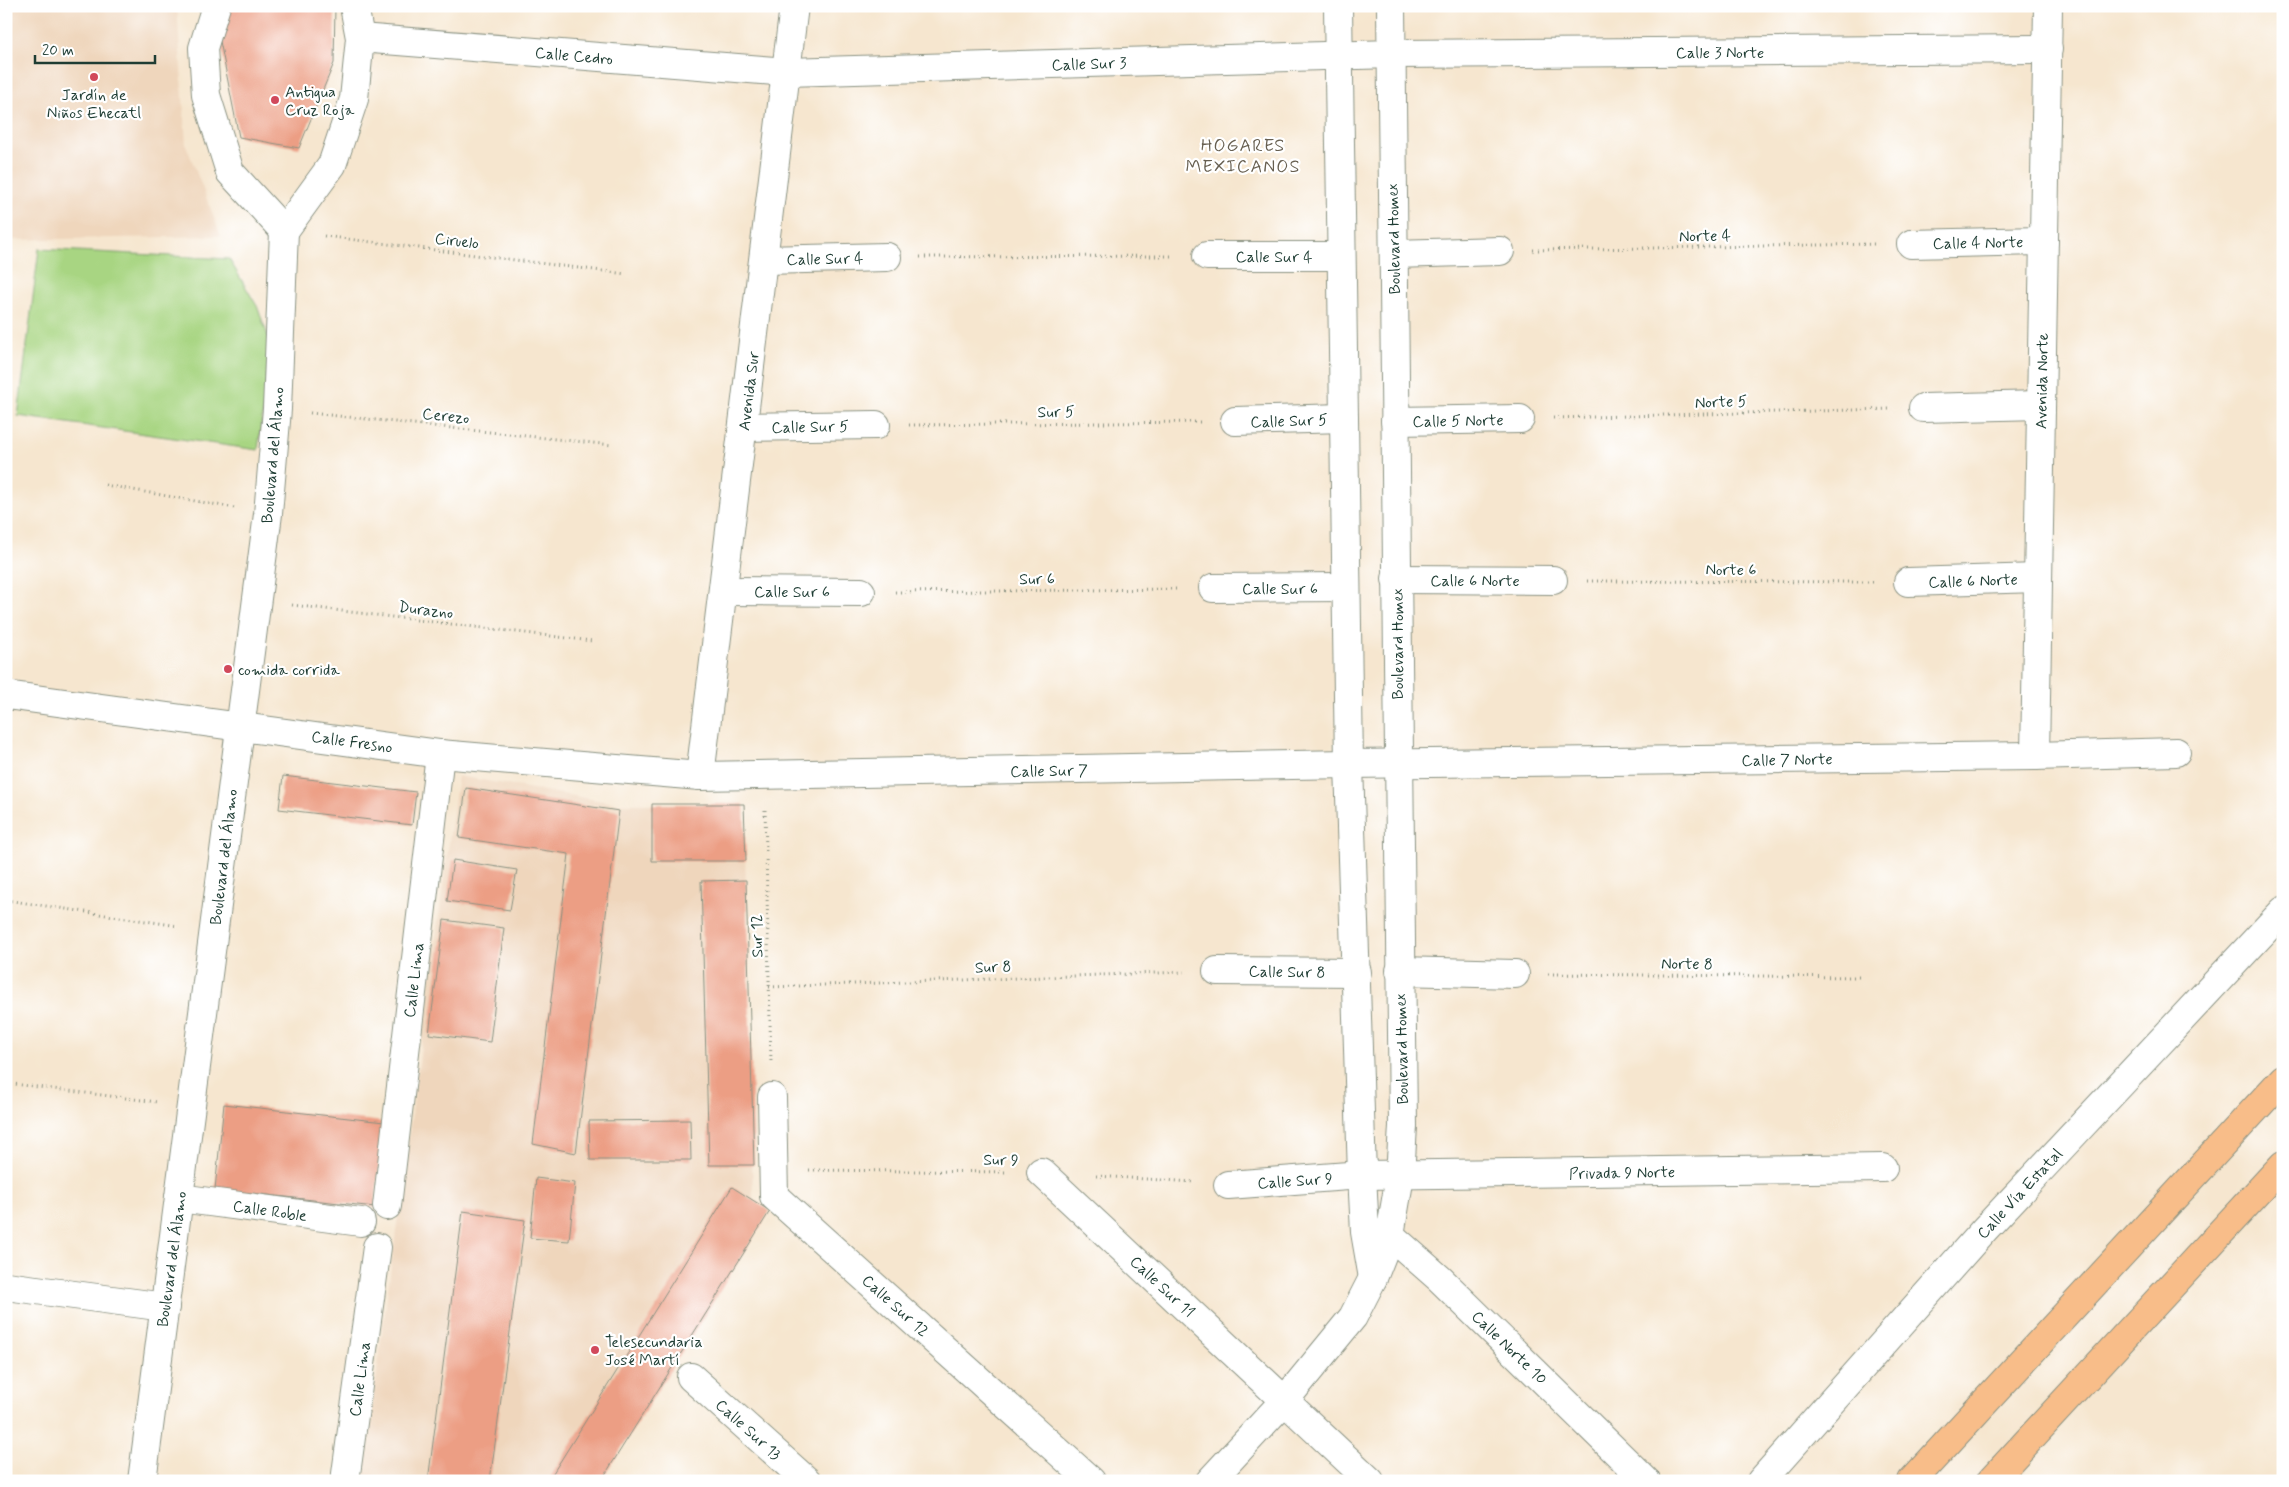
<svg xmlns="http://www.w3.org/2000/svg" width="2289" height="1487" viewBox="0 0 2289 1487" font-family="Mynerve,sans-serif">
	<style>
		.built { fill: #efd6bc }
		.green { fill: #a8d582; stroke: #64895b }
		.building { fill: #ec9e84 }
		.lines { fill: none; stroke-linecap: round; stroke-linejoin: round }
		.street-casing { stroke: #8a9282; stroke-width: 30 }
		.highway-casing { stroke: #8a9282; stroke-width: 30 }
		.path { stroke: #8a9282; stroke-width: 3; stroke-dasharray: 1 4; stroke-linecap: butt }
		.street { stroke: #fff; stroke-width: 28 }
		.highway { stroke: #f8bd89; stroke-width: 28 }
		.poi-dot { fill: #d1495b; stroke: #fff; stroke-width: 2 }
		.labels { text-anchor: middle; stroke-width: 4.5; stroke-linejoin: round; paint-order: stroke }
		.street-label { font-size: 16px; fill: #1f3d34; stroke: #fff }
		.poi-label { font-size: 16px; fill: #1f3d34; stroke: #fff; text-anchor: start }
		.neighbourhood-label { font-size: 18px; letter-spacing: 1px; fill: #675f50; stroke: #fff }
	</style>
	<rect width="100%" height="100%" fill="#fff"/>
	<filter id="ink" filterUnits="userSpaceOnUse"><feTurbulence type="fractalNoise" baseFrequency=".02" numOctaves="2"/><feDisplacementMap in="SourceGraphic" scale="10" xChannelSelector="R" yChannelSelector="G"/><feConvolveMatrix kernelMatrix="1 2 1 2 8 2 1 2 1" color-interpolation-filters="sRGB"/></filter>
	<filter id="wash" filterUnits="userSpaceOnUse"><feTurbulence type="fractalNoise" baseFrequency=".0096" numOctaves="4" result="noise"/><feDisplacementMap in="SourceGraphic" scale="20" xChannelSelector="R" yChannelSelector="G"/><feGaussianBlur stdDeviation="1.12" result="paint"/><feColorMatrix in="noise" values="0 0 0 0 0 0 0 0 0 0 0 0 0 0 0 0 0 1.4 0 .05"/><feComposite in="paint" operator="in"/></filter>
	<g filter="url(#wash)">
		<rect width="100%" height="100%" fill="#f6e6cf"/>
		<g class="built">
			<path d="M6,6H177L186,145L221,236L6,240Z"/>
			<path d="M458,776L620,804H744L753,1201L770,1211L601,1481H362Z"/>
		</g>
		<path class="green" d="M39,249L229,259L257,306L271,344L258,450L18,416Z"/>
		<g id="blocks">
			<g class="building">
				<path d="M228,6H335L334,63L299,148L239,137L218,31Z"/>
				<path d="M283,776L416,792L412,825L279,809Z"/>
				<path d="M466,788L619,811L576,1153L533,1144L569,854L459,838Z"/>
				<path d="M652,804H744L746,861H652Z"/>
				<path d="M453,860L517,870L510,910L447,901Z"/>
				<path d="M746,880L754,1165H709L701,881Z"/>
				<path d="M444,920L504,928L490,1042L429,1034Z"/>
				<path d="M224,1104L384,1122L375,1207L215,1189Z"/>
				<path d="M690,1120L691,1160H590L589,1121Z"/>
				<path d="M536,1178L575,1183L569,1241L530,1238Z"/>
				<path d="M732,1187L770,1211L601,1481H548Z"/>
				<path d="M463,1211L525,1220L490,1481H428Z"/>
			</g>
		</g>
	</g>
	<g filter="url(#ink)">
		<use href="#blocks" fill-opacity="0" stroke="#8a9282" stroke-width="1"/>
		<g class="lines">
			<g class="street-casing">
				<g id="street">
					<path d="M216,6L203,48L206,95L230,172L284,231"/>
					<path d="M1338,6L1349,764L1362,1175L1365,1232L1373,1278"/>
					<path d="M360,38L787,72L1392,54L2048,49"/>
					<path d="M284,231L332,165L354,99L360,38L354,6"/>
					<path d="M1911,244L2044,241"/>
					<path d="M1394,254L1500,251"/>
					<path d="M1207,256H1341"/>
					<path d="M764,260L887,257"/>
					<path d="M1923,408L2041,405"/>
					<path d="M1235,421L1344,418"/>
					<path d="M1395,421L1520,419"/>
					<path d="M743,427L876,425"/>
					<path d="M1396,579L1553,580"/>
					<path d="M1908,582L2038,578"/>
					<path d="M1213,588L1346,587"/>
					<path d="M723,591L861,592"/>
					<path d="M6,695L440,754L700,776L1349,764L2035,756L2176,752"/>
					<path d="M2035,756L2048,6"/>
					<path d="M700,776L794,6"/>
					<path d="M1217,971L1357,972"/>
					<path d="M1400,971L1515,974"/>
					<path d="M772,1097L774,1196L1091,1481"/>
					<path d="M1041,1172L1370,1481"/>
					<path d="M1228,1185L1362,1175L1883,1168"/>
					<path d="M179,1198L361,1222"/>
					<path d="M387,1206L440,754"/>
					<path d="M1374,1233L1390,1235L1440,1279L1646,1481"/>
					<path d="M6,1286L165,1307"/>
					<path d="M691,1377L807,1481"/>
					<path d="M142,1481L268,514L277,409L284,231"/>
					<path d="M345,1481L377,1247"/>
					<path d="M1210,1481L1285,1400L1353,1317L1373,1278L1390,1235L1400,1176L1403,1126L1391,6"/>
					<path d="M1761,1481L1984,1230L2283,911"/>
				</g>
			</g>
			<g class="highway-casing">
				<g id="highway">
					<path d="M1912,1481L2283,1079"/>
					<path d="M1991,1481L2283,1165"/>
				</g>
			</g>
			<g class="path">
				<path d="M324,236L626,274"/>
				<path d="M1533,250L1877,244"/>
				<path d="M920,257L1174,256"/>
				<path d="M310,413L612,445"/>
				<path d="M1553,418L1890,409"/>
				<path d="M909,425L1200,422"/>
				<path d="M105,485L235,508"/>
				<path d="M1587,581L1875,582"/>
				<path d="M895,592L1178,589"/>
				<path d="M292,605L592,641"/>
				<path d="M765,810L771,1063"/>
				<path d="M6,900L179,926"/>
				<path d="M1548,974L1859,977"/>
				<path d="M769,987L1184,972"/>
				<path d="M6,1083L157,1102"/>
				<path d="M809,1170L1008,1172"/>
				<path d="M1096,1176L1195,1182"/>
			</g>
			<use href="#street" class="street"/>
			<use href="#highway" class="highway"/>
		</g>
	</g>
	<g class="poi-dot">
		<circle cx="94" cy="77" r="5"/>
		<circle cx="275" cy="100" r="5"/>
		<circle cx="228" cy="669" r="5"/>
		<circle cx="595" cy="1350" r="5"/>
	</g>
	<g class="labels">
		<g class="street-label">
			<text x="1720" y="58">Calle 3 Norte</text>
			<text transform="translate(574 55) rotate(5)" y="6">Calle Cedro</text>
			<text transform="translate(1089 63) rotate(-2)" y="6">Calle Sur 3</text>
			<text transform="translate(1705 235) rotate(-1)" y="6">Norte 4</text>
			<text transform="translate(1393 239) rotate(-91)" y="6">Boulevard Homex</text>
			<text transform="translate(457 240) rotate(7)" y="6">Ciruelo</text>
			<text transform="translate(1978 242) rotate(-1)" y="6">Calle 4 Norte</text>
			<text x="1274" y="262">Calle Sur 4</text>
			<text transform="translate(825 258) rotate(-1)" y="6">Calle Sur 4</text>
			<text transform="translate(2041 381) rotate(-89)" y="6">Avenida Norte</text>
			<text transform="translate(748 391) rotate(-83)" y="6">Avenida Sur</text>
			<text transform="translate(1721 401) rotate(-2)" y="6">Norte 5</text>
			<text transform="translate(1056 411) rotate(-1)" y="6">Sur 5</text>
			<text transform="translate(446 415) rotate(6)" y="6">Cerezo</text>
			<text transform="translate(1289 420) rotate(-2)" y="6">Calle Sur 5</text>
			<text transform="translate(1458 420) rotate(-1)" y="6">Calle 5 Norte</text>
			<text transform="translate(810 426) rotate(-1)" y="6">Calle Sur 5</text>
			<text transform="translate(272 455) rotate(-85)" y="6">Boulevard del Álamo</text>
			<text x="1731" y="575">Norte 6</text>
			<text transform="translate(1037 578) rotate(-1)" y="6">Sur 6</text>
			<text x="1475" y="586">Calle 6 Norte</text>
			<text transform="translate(1973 580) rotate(-2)" y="6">Calle 6 Norte</text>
			<text x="1280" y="594">Calle Sur 6</text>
			<text x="792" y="597">Calle Sur 6</text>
			<text transform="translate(426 609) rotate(7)" y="6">Durazno</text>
			<text transform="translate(1397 644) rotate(-90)" y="6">Boulevard Homex</text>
			<text transform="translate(352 741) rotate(8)" y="6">Calle Fresno</text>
			<text transform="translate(1787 759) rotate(-1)" y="6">Calle 7 Norte</text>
			<text transform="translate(1049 770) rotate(-1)" y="6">Calle Sur 7</text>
			<text transform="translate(223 857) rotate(-83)" y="6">Boulevard del Álamo</text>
			<text transform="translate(756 936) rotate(-91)" y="6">Sur 12</text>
			<text transform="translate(1687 963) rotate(1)" y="6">Norte 8</text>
			<text transform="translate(993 966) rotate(-2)" y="6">Sur 8</text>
			<text transform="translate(1287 971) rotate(1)" y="6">Calle Sur 8</text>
			<text transform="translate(413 980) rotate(-83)" y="6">Calle Lima</text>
			<text transform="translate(1401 1049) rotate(-91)" y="6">Boulevard Homex</text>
			<text transform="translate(1001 1159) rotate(1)" y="6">Sur 9</text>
			<text transform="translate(1622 1172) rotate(-1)" y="6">Privada 9 Norte</text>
			<text transform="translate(1295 1180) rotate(-4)" y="6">Calle Sur 9</text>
			<text transform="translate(2019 1193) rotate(-47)" y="6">Calle Vía Estatal</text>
			<text transform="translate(270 1210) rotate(8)" y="6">Calle Roble</text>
			<text transform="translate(171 1259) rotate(-82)" y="6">Boulevard del Álamo</text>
			<text transform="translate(1163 1286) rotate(43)" y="6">Calle Sur 11</text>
			<text transform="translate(896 1305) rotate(42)" y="6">Calle Sur 12</text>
			<text transform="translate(1510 1347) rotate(44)" y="6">Calle Norte 10</text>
			<text transform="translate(359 1379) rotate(-82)" y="6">Calle Lima</text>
			<text transform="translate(749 1429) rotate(42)" y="6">Calle Sur 13</text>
		</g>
		<g class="poi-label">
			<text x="285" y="97">Antigua<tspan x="285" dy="18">Cruz Roja</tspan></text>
			<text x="94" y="100" text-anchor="middle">Jardín de<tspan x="94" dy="18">Niños Ehecatl</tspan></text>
			<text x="238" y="675">comida corrida</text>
			<text x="605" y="1347">Telesecundaria<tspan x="605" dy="18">José Martí</tspan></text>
		</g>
		<g class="neighbourhood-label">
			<text x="1243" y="151">HOGARES<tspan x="1243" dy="21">MEXICANOS</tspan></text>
		</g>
	</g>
	<rect width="2289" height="1487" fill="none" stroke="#fff" stroke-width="25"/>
	<path d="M35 55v8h120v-8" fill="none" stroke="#1f3d34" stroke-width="2.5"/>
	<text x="42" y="55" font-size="15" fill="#1f3d34" stroke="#ffffff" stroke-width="4" paint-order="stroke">20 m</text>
</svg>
